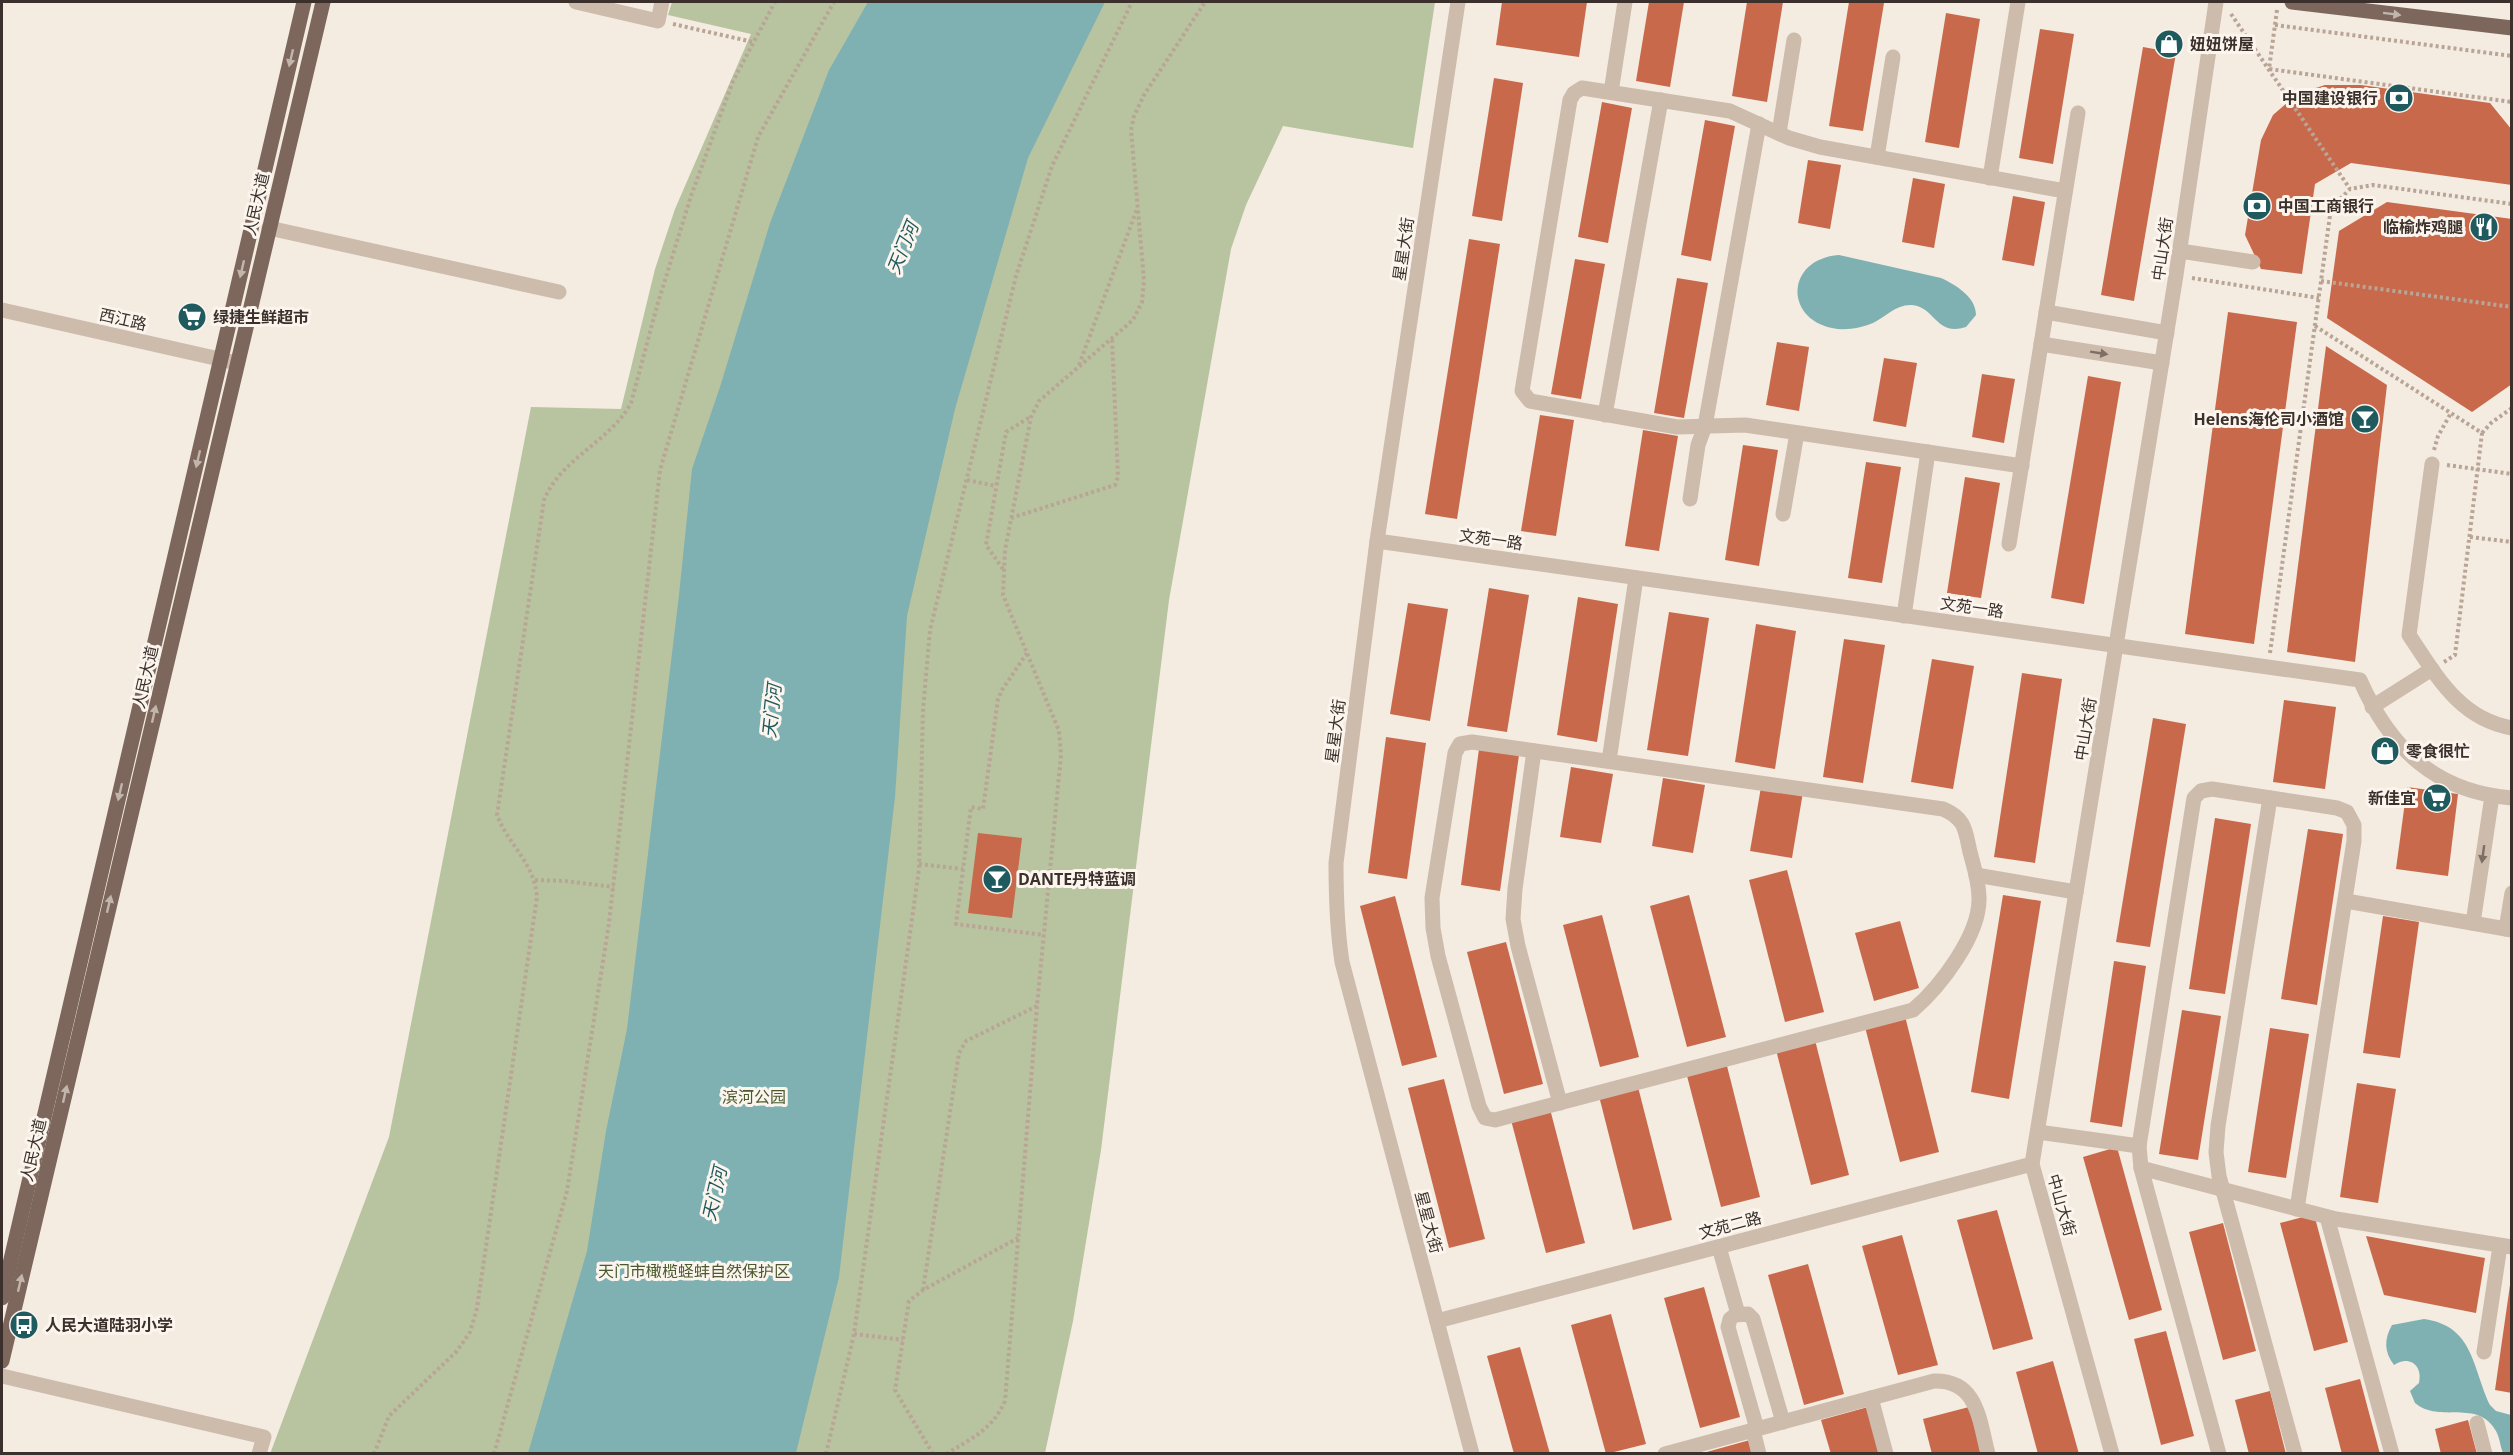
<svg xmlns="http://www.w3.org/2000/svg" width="2513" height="1455" viewBox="0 0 2513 1455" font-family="'Open Sans','Noto Sans SC',sans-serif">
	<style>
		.green { fill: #b8c4a0 }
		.water { fill: #7fb0b2 }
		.building { fill: #c8694b }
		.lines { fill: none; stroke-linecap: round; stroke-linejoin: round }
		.path { stroke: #b9a596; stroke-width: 4; stroke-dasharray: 3 3; stroke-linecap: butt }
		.minor { stroke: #cdbbac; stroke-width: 15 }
		.major { stroke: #7d675c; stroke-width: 15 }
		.oneway { fill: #c2b5ac }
		.oneway2 { fill: #7d6f65 }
		.labels { text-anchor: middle; stroke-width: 6; stroke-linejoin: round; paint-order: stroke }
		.poi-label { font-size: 16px; font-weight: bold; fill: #3b302b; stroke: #fbf5ee; text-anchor: start }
		.street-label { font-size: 16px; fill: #3b302b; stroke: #fbf5ee }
		.park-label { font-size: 16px; fill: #4a5a2e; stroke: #fbf5ee }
		.water-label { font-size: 18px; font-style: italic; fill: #1f5a5e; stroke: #fbf5ee }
	</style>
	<rect width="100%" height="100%" fill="#f4ebe1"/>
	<path class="green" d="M672,2H1435L1413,148L1283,126L1246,205L1231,249L1169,600L1101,1150L1073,1321L1045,1453L270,1454L389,1137L531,407L621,409L655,269L675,209L751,34L668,15Z"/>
	<g class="water">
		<path d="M868,2H1105L1028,158L955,409L907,616L895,797L839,1277L796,1453H528L587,1251L606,1131L627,1029L679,595L692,469L720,387L770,223L829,70Z"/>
		<path d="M1839,255L1941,278C1956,285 1976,297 1976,315L1966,327C1935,337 1935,305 1910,305C1896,305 1885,317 1873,323C1861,328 1845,331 1832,328C1784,318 1786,259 1839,255Z"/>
		<path d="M2424,1319C2474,1326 2472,1367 2490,1405L2496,1411L2511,1415V1453H2503C2500,1446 2500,1438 2496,1431C2478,1398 2440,1424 2415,1403L2410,1391L2419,1383C2423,1365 2409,1355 2394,1365C2384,1352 2384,1339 2392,1325Z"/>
	</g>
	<g class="building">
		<path d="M1502,2H1587L1579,57L1496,45Z"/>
		<path d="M1649,2H1684L1670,87L1636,81Z"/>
		<path d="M1747,2H1783L1767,102L1732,96Z"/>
		<path d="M1849,2L1884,3L1863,131L1829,126Z"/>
		<path d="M1946,13L1980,19L1959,148L1925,142Z"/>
		<path d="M2040,29L2074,34L2053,164L2019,158Z"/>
		<path d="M2143,47L2176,53L2134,301L2101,295Z"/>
		<path d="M1494,78L1523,83L1502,221L1472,216Z"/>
		<path d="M2325,85H2361L2490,103L2512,130V185L2351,163L2315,184L2302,274L2261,269L2245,235L2261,140L2273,115L2297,94Z"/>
		<path d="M1602,102L1632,108L1608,243L1578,237Z"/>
		<path d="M1705,120L1735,126L1711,261L1681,255Z"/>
		<path d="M1808,160L1841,165L1830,229L1798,223Z"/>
		<path d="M1913,178L1945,184L1934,248L1902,242Z"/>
		<path d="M2013,196L2045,202L2034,266L2002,260Z"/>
		<path d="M2387,202L2512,219V384L2472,412L2327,318L2339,231Z"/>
		<path d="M1469,239L1500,244L1457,519L1425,514Z"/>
		<path d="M1575,259L1605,264L1581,399L1551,394Z"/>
		<path d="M1677,278L1708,283L1684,418L1654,413Z"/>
		<path d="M2228,312L2297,322L2254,644L2185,634Z"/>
		<path d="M1777,342L1809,347L1799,411L1766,405Z"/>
		<path d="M2326,346L2387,385L2355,662L2287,652Z"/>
		<path d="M1884,358L1917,363L1906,427L1873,421Z"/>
		<path d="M1982,374L2015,379L2004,443L1972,437Z"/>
		<path d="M2088,376L2121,382L2084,604L2051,598Z"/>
		<path d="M1540,415L1574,420L1556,536L1521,531Z"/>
		<path d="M1643,430L1678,436L1659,551L1625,546Z"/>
		<path d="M1743,445L1778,450L1759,566L1725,560Z"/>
		<path d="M1866,462L1901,467L1882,583L1848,578Z"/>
		<path d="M1965,477L2000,483L1981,598L1947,593Z"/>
		<path d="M1489,588L1529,595L1507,732L1467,726Z"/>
		<path d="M1578,597L1618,604L1597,742L1557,735Z"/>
		<path d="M1408,603L1448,609L1430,721L1390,714Z"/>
		<path d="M1669,612L1709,618L1688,756L1647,750Z"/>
		<path d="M1756,624L1796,631L1775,769L1735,762Z"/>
		<path d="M1844,639L1885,645L1863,783L1823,777Z"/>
		<path d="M1932,659L1974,666L1953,789L1911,782Z"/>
		<path d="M2022,673L2062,679L2035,863L1994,857Z"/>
		<path d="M2284,700L2336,707L2325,789L2273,782Z"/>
		<path d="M2153,718L2186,724L2150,947L2116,942Z"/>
		<path d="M1386,737L1426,743L1407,879L1368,873Z"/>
		<path d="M1479,749L1519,755L1500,891L1461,885Z"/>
		<path d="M1571,767L1613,774L1601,843L1560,837Z"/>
		<path d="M1663,778L1705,785L1693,853L1652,846Z"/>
		<path d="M1761,787L1803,792L1792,858L1750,851Z"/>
		<path d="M2407,787L2458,794L2448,876L2396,869Z"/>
		<path d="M2215,818L2251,824L2225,994L2189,989Z"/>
		<path d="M2308,829L2343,834L2317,1005L2281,999Z"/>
		<path d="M978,833L1022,838L1012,918L968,913Z"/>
		<path d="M1787,870L1824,1012L1785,1022L1749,880Z"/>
		<path d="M1689,895L1726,1037L1687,1047L1650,906Z"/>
		<path d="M2003,895L2041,901L2009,1099L1971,1092Z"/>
		<path d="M1395,896L1437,1057L1402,1066L1360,906Z"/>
		<path d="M1602,915L1639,1057L1600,1067L1563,925Z"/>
		<path d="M2383,916L2419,922L2400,1058L2363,1053Z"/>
		<path d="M1900,921L1919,988L1874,1001L1855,933Z"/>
		<path d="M1506,942L1543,1084L1504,1094L1467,952Z"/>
		<path d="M2114,961L2146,966L2122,1127L2090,1122Z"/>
		<path d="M2182,1010L2221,1016L2198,1160L2159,1154Z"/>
		<path d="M1905,1016L1939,1152L1900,1162L1865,1027Z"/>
		<path d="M2270,1028L2309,1034L2286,1178L2248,1172Z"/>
		<path d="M1815,1040L1849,1175L1811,1185L1776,1050Z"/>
		<path d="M1726,1062L1760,1197L1721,1207L1686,1072Z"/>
		<path d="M1444,1079L1485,1239L1449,1248L1408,1088Z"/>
		<path d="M2357,1083L2396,1089L2378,1203L2340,1197Z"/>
		<path d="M1638,1087L1672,1220L1633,1230L1599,1096Z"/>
		<path d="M1550,1109L1585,1243L1546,1253L1511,1120Z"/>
		<path d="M2117,1147L2162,1310L2129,1320L2083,1157Z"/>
		<path d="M1997,1210L2033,1339L1993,1350L1957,1220Z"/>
		<path d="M2314,1214L2348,1342L2314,1351L2280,1223Z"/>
		<path d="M2223,1223L2256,1351L2223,1360L2189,1232Z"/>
		<path d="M1902,1235L1938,1365L1898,1375L1862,1246Z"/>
		<path d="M2366,1236L2485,1258L2476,1313L2384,1295Z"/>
		<path d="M1808,1264L1844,1394L1804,1405L1768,1275Z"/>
		<path d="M2510,1285H2512V1393L2495,1390Z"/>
		<path d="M1704,1287L1740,1417L1700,1428L1664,1298Z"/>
		<path d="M1611,1314L1646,1444L1606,1454L1571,1325Z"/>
		<path d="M2166,1331L2194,1436L2161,1445L2134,1339Z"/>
		<path d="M1520,1347L1550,1454H1514L1487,1356Z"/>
		<path d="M2053,1361L2079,1454H2038L2016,1372Z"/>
		<path d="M2360,1379L2380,1454H2342L2325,1388Z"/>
		<path d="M2270,1391L2286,1454H2249L2235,1400Z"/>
		<path d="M1868,1407L1881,1454H1831L1821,1420Z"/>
		<path d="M1969,1407L1982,1454H1932L1923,1419Z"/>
		<path d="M2468,1420L2477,1454H2441L2435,1429Z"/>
		<path d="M1750,1440L1754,1454H1703V1453Z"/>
	</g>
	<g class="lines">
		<g class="path">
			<path d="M2277,10L2269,69L2512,102"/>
			<path d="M2231,14L2350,189"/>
			<path d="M673,24L753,42"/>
			<path d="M2275,25L2512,56"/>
			<path d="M2192,278L2319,298"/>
			<path d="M2321,281L2512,307"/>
			<path d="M2315,326L2482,433L2455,655L2444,662"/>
			<path d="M1079,365L1137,209"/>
			<path d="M2482,433L2491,423L2512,408"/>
			<path d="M2434,450L2438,436L2451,413"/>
			<path d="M2447,465L2512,474"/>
			<path d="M967,480L996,486"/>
			<path d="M1011,518L1115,485L1118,477L1112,338"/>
			<path d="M2470,537L2512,542"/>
			<path d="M1003,569L986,545L1006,432L1030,417"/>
			<path d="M1027,653L1002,690L998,699L983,809L971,807L956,924L1044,935"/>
			<path d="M2270,653L2331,208L2350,189L2373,185L2512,204"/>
			<path d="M919,864L963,869"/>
			<path d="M535,880L565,881L614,887"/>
			<path d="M923,1290L959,1053L966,1041L1037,1006"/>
			<path d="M854,1334L903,1340"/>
			<path d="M374,1454L389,1416L457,1351L470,1332L477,1308L537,897C534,862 509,846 497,815L544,500C561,458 610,442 631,403L657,306L691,196L733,81L775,2"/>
			<path d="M494,1454L567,1191L609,923L660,470L758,137L834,2"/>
			<path d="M826,1454L854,1334L919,869L923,710L930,630L1016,276L1052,166L1132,2"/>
			<path d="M933,1454L895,1390L909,1301L923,1290L1018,1238"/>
			<path d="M946,1454C972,1438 992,1430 1005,1401L1037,1006L1061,755L1059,731L1003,595L1005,550L1031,417L1039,401L1133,320L1142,302L1144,280L1131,130L1134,116L1144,95L1205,2"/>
		</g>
		<g class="minor">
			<path d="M576,2L658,21L662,2"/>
			<path d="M1458,2L1377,541L1336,863C1336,896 1337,929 1342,962L1472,1454"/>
			<path d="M1611,92L1625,2"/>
			<path d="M1779,133L1794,40"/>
			<path d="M1877,157L1893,57"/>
			<path d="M1990,178L2018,2"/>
			<path d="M269,228L559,292"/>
			<path d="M2180,251L2253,262"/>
			<path d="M2,310L237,363"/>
			<path d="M2046,312L2167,333"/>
			<path d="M2041,344L2162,363"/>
			<path d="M1605,415L1661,100"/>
			<path d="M2432,464L2409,635C2436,675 2459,719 2512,728"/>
			<path d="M2022,466L1745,425L1677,427L1530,401L1522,391L1570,100L1574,93L1582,88L1730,111L1789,138L1820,147L2065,191"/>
			<path d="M1690,499L1698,445L1705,426L1759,124"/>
			<path d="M1783,514L1797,433"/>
			<path d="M1377,541L2360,680C2390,748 2435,792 2512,798"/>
			<path d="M2009,544L2078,113"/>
			<path d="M1904,616L1928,452"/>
			<path d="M2372,707L2432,669"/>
			<path d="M1472,742L1943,809C1966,819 1965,830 1970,852C1974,867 1979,882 1979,898C1980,935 1940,987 1913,1010L1495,1120L1485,1118L1479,1106L1438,956L1433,928L1432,898L1455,753L1460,744Z"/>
			<path d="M1534,751L1515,889L1513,919L1518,946L1560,1103"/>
			<path d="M1609,761L1636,578"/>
			<path d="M2270,798L2218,1126L2216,1152L2219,1176L2295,1454"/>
			<path d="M1976,875L2076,892"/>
			<path d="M2346,901L2512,930"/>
			<path d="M2473,923L2492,796"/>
			<path d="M2506,929L2512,893"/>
			<path d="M2038,1132L2139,1146"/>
			<path d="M2141,1168L2336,1219L2512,1247"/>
			<path d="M2327,1217L2392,1454"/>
			<path d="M1719,1247L1738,1314"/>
			<path d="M1437,1321L2032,1164"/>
			<path d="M2484,1352L2500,1246"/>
			<path d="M2,1376L264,1437L259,1454"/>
			<path d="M1871,1398L1886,1454"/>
			<path d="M2477,1423L2485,1454"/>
			<path d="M1757,1429L1728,1327L1730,1319L1735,1315L1748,1314L1753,1319L1783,1422"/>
			<path d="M1753,1430L1759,1454"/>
			<path d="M1665,1454L1934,1381C1978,1380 1979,1420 1988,1454"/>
			<path d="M2112,1454L2032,1164L2176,275L2216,2"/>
			<path d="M2219,1454L2141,1168L2139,1146L2194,798L2201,791L2212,789L2337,808L2347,812L2354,825V841L2297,1209"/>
		</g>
		<g class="major">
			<path d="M2292,2L2512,28"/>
			<path d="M2,1298L304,2"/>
			<path d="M2,1361L323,2"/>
		</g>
	</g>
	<defs><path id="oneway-solid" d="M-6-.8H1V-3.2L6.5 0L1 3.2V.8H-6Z" transform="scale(1.5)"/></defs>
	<g class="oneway">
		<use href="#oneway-solid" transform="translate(2392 14) rotate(7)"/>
		<use href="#oneway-solid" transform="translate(291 58) rotate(103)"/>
		<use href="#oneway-solid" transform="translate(242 269) rotate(103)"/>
		<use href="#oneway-solid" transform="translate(198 459) rotate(103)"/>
		<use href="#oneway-solid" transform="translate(154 714) rotate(-77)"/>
		<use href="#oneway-solid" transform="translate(120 792) rotate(103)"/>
		<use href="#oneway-solid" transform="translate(109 904) rotate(-77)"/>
		<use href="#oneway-solid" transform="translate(65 1094) rotate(-77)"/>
		<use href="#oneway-solid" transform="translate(20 1283) rotate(-77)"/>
	</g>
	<g class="oneway2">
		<use href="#oneway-solid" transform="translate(2099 353) rotate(9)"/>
		<use href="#oneway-solid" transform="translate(2483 854) rotate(98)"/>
	</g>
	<defs>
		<g id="shop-disc" transform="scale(1.5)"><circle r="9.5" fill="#1f5a5e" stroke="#fbf5ee"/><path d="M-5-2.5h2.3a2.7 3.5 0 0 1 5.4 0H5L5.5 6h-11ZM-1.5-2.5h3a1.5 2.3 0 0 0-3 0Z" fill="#fff"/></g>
		<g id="bank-disc" transform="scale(1.5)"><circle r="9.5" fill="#1f5a5e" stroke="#fbf5ee"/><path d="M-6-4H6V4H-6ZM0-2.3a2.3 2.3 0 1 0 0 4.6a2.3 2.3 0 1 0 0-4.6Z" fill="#fff"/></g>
		<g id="restaurant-disc" transform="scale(1.5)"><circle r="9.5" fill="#1f5a5e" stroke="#fbf5ee"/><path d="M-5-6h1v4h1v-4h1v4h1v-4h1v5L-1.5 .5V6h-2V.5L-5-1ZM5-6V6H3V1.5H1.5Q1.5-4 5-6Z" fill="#fff"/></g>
		<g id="supermarket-disc" transform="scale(1.5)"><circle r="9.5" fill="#1f5a5e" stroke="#fbf5ee"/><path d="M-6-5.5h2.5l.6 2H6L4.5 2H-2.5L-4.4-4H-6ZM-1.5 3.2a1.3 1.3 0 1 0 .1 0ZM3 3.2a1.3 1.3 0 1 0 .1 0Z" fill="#fff"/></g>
		<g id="bar-disc" transform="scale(1.5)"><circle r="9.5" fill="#1f5a5e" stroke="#fbf5ee"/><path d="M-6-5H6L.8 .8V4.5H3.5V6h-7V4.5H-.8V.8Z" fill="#fff"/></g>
		<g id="bus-disc" transform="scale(1.5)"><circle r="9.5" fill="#1f5a5e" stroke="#fbf5ee"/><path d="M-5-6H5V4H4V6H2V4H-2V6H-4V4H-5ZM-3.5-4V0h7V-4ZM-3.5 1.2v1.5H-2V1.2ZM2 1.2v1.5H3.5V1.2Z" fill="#fff"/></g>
	</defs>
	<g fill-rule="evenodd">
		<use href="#shop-disc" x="2169" y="44"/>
		<use href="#bank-disc" x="2399" y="98"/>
		<use href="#bank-disc" x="2257" y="206"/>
		<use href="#restaurant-disc" x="2484" y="227"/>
		<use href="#supermarket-disc" x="192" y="317"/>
		<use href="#bar-disc" x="2365" y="419"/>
		<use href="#shop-disc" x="2385" y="751"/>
		<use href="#supermarket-disc" x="2437" y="798"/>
		<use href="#bar-disc" x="997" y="879"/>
		<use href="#bus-disc" x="24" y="1325"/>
	</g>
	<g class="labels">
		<g class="poi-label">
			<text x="2190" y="50">妞妞饼屋</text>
			<text x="2378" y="104" text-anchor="end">中国建设银行</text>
			<text x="2278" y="212">中国工商银行</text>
			<text x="2463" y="233" text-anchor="end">临榆炸鸡腿</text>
			<text x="213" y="323">绿捷生鲜超市</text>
			<text x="2344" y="425" text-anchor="end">Helens海伦司小酒馆</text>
			<text x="2406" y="757">零食很忙</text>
			<text x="2416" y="804" text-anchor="end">新佳宜</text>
			<text x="1018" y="885">DANTE丹特蓝调</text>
			<text x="45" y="1331">人民大道陆羽小学</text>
		</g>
		<g class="street-label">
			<text transform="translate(256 204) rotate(-77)" y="6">人民大道</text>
			<text transform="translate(1403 249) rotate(-82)" y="6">星星大街</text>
			<text transform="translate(2162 249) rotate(-82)" y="6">中山大街</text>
			<text transform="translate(123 319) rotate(13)" y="6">西江路</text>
			<text transform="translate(1491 539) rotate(8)" y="6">文苑一路</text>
			<text transform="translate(1972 607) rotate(8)" y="6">文苑一路</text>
			<text transform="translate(145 677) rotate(-77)" y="6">人民大道</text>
			<text transform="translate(2085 729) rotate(-81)" y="6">中山大街</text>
			<text transform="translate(1335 731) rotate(-83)" y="6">星星大街</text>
			<text transform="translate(33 1150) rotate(-77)" y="6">人民大道</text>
			<text transform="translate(2062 1205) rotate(74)" y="6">中山大街</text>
			<text transform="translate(1429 1222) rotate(75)" y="6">星星大街</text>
			<text transform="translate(1730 1225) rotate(-15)" y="6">文苑二路</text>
		</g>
		<g class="park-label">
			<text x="754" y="1103">滨河公园</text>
			<text x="694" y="1277">天门市橄榄蛏蚌自然保护区</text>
		</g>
		<g class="water-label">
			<text transform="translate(903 248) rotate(-68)" y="6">天门河</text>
			<text transform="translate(772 711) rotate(-84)" y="6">天门河</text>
			<text transform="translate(715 1194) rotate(-77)" y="6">天门河</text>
		</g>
	</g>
	<rect width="2513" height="1455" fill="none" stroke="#3b302b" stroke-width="6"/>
</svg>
